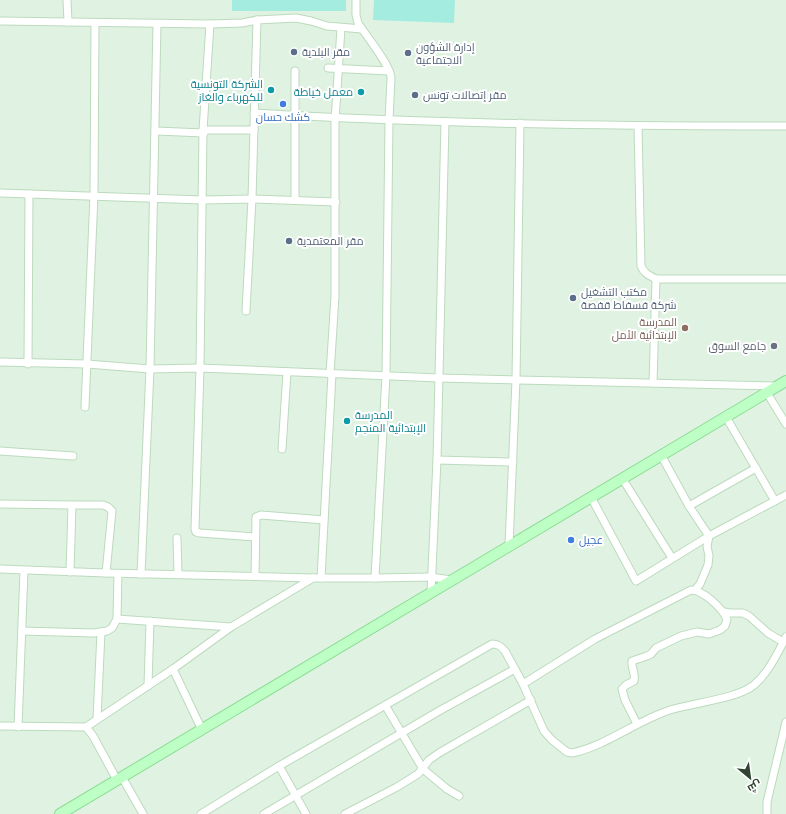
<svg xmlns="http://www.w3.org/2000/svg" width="786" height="814" viewBox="0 0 786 814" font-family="'Fira Sans',Cairo,sans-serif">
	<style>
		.green { fill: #a4ecdf }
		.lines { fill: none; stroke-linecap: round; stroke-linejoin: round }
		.street-casing { stroke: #bcdabd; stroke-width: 9 }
		.secondary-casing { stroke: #8cdb95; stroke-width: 12 }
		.street { stroke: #fff; stroke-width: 7 }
		.secondary { stroke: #beffc6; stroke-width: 10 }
		.service-dot { fill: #5c6f8a; stroke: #fff; stroke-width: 1.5 }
		.culture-dot { fill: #0f9aa8; stroke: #fff; stroke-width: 1.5 }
		.shop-dot { fill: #3f7fe0; stroke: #fff; stroke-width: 1.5 }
		.education-dot { fill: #8d6e63; stroke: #fff; stroke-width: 1.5 }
		.worship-dot { fill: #6b7280; stroke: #fff; stroke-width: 1.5 }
		.labels { text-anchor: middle; stroke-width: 4; stroke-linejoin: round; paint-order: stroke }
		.service-label { font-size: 11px; fill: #4e5e75; stroke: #fff; text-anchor: start }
		.culture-label { font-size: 11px; fill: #0d838f; stroke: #fff; text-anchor: end }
		.shop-label { font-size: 11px; fill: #366cbe; stroke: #fff }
		.education-label { font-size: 11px; fill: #785e54; stroke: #fff; text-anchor: end }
		.worship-label { font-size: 11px; fill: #5b616d; stroke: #fff; text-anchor: end }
	</style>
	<rect width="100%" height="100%" fill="#e0f3e2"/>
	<g class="green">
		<rect x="232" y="0" width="114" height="11"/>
		<path d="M374,0H455L454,23L373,20Z"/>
	</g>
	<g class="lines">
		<g class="street-casing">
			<g id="street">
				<path d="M67,0L68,22"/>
				<path d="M356,0V15L358,23C366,36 390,64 391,78L389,120L386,376L375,578"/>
				<path d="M0,21L210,24L242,23L257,20L296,18L311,21L327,26L362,29"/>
				<path d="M210,24L203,130L200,368L195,529L196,532L200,533L255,537"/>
				<path d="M328,68L389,71"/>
				<path d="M254,113C431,124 609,126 786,126"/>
				<path d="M638,126L641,266C644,273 648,275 656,279H786"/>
				<path d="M203,130H254"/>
				<path d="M156,131L204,133"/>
				<path d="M0,193L203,200L252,199L336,202"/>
				<path d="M295,200V71"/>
				<path d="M246,311L252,199L257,20"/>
				<path d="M0,362L87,364L150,369L200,368L439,378L776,386"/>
				<path d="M28,364L29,194"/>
				<path d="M330,374L335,296V121L341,28"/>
				<path d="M653,383L656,279"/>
				<path d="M767,393L786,424"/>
				<path d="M85,407L94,195L95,23"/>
				<path d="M726,417L775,501"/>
				<path d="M282,449L287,372"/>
				<path d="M0,451L73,456"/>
				<path d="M661,455L689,506L709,536L707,546L709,556L708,565L700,584L695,590"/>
				<path d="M437,460L513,462"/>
				<path d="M622,478L672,558"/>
				<path d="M591,497L636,581L709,536L786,495"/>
				<path d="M0,504L72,505H103L108,507L112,511L106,573"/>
				<path d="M689,506L756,468"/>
				<path d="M177,538L178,574"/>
				<path d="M509,545L516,380L520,123"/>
				<path d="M0,569L106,573L313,578H375L431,577L451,580"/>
				<path d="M70,572L72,505"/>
				<path d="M141,574L150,369L157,24"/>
				<path d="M255,576L256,517L261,515L324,520"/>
				<path d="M321,578L332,374"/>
				<path d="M431,592L437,460L445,122"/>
				<path d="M724,612L730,613H743L749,616L768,633L783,642"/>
				<path d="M117,619L231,627L313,578"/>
				<path d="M22,631L94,633L107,631L112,628L117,619L118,574"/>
				<path d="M173,669L202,730"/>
				<path d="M523,684L595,639L691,590C703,590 722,608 727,619L725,626L720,630L709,634L697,632L681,636L656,648L651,654L647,656L632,661C631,668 636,674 634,681L626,685L622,689L625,700L637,724"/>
				<path d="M148,686L150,621"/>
				<path d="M385,705L423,769L447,789L459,796"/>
				<path d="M97,719L101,632"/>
				<path d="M0,726L86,727L93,736L117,780"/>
				<path d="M18,727L24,571"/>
				<path d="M86,727L173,669L231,627"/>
				<path d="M279,766L306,814"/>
				<path d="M122,777L143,814"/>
				<path d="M201,814L279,766L492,644C498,644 501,646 505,651L523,684L544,731L552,740L567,752L572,753C606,746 636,721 670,710C692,703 737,699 754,685C769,672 777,654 786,637"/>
				<path d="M264,814L439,711L515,669"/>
				<path d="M345,814L397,787L418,774L429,760L439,753L531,700"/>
				<path d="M767,814V802L786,722"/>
			</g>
		</g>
		<g class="secondary-casing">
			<path id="secondary" d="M60,814L786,381"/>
		</g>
		<use href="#street" class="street"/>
		<use href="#secondary" class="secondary"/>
	</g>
	<g class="service-dot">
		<circle cx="294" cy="52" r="4"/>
		<circle cx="408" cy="53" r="4"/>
		<circle cx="415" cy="95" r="4"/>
		<circle cx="289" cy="241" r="4"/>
		<circle cx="573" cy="298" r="4"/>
	</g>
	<g class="culture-dot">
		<circle cx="271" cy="90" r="4"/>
		<circle cx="361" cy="92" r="4"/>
		<circle cx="347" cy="421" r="4"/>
	</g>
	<g class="shop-dot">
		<circle cx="283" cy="104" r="4"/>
		<circle cx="571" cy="540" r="4"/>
	</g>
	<circle class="education-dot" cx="685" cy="328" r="4"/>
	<circle class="worship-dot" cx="774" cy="346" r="4"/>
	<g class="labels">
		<g class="service-label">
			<text x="416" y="51">إدارة الشؤون<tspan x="416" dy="13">الاجتماعية</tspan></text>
			<text x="302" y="56">مقر البلدية</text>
			<text x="423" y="99">مقر إتصالات تونس</text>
			<text x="297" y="245">مقر المعتمدية</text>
			<text x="581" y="296">مكتب التشغيل<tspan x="581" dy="13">شركة فسفاط قفصة</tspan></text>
		</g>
		<g class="culture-label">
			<text x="263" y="88">الشركة التونسية<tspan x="263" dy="13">للكهرباء والغاز</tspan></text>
			<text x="353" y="96">معمل خياطة</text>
			<text x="355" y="419" text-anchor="start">المدرسة<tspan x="355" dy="13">الإبتدائية المنجم</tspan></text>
		</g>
		<g class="shop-label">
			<text x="283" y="121">كشك حسان</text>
			<text x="579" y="544" text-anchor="start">عجيل</text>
		</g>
		<g class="education-label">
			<text x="677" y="326">المدرسة<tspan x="677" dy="13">الإبتدائية الأمل</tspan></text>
		</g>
		<g class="worship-label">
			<text x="766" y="350">جامع السوق</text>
		</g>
	</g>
	<g transform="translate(750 778) rotate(151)" stroke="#ffffff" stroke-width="3" paint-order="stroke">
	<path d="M0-3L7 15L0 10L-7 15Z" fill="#314431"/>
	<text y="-6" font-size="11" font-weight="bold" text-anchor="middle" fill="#314431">ش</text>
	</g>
</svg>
